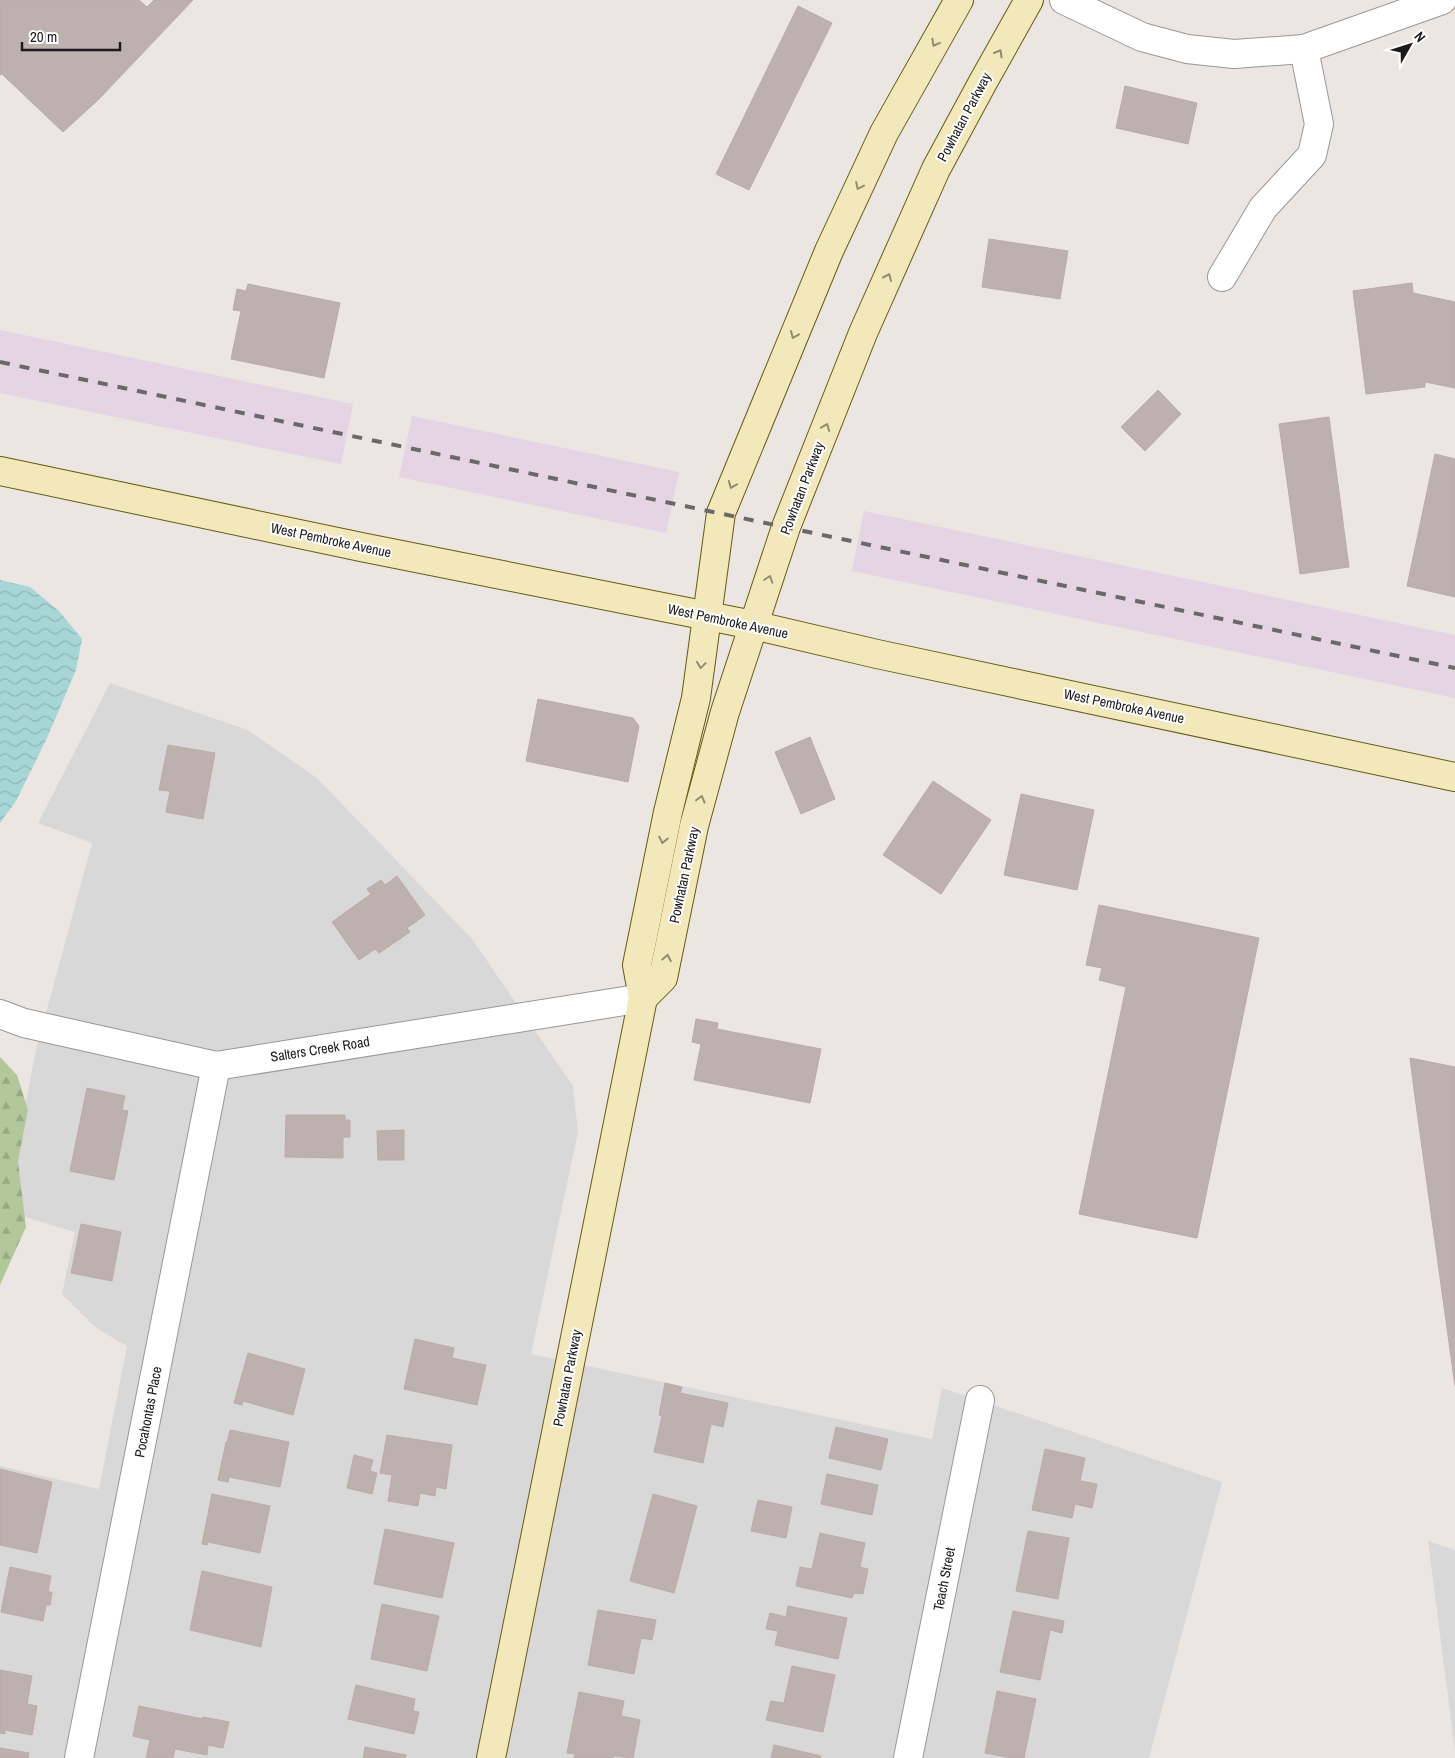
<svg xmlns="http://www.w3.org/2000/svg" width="1455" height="1758" viewBox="0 0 1455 1758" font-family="'Archivo Narrow',sans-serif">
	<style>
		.residential { fill: #d9d8d8 }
		.industrial { fill: #e4d4e4 }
		.forest { fill: url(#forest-firs) }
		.water { fill: url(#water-waves) }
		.building { fill: #bcb1af; stroke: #bcaaa6 }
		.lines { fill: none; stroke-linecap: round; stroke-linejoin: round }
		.street-casing { stroke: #989898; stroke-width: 30 }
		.secondary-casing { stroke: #665b0f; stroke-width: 30 }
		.street { stroke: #fff; stroke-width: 28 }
		.secondary { stroke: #f2e8b9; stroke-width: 28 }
		.rail { stroke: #696969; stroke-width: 4; stroke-dasharray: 10 10; stroke-linecap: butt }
		.oneway { stroke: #918c72 }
		.labels { text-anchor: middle; stroke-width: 4; stroke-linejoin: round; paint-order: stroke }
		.street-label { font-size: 14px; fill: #1b1b1b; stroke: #fff }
	</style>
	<defs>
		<pattern id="forest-firs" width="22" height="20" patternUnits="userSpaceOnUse" patternTransform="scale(1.25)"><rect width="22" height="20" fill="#b2c79a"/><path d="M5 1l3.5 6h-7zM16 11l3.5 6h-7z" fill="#98aa84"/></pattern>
		<pattern id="water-waves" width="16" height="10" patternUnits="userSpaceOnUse" patternTransform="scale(1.25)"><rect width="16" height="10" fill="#a6d6d6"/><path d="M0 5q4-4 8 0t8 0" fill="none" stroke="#8eb7b7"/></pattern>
	</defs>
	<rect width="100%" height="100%" fill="#ece6e2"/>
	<g class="residential">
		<path d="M110,683L248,730L317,778L472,939L573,1086L578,1132L531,1354L932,1439L942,1388L1222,1482L1149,1758H0V1466L99,1489L127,1346L96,1328L62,1294L75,1232L5,1211L36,1050L92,843L38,823Z"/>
		<path d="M1428,1541L1455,1550V1751Z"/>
	</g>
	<g class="industrial">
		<path d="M0,330L353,404L341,464L0,393Z"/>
		<path d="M412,416L679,472L666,533L399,477Z"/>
		<path d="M864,511L1455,635V698L852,571Z"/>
	</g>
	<path class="forest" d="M0,1057L17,1075L28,1110L18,1161L26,1227L0,1285Z"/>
	<path class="water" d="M0,580L30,587L59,611L82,639L76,670L47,738L16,801L0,823Z"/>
	<g class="building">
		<path d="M0,0H139L147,7L154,0H193L99,99L63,132L2,74L0,75Z"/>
		<path d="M798,6L832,23L749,190L716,174Z"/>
		<path d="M1125,86L1197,103L1188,144L1116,128Z"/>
		<path d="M989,239L1068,251L1060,299L982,287Z"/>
		<path d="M1412,283L1413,293L1455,302V388L1425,382V387L1366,394L1353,291Z"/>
		<path d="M248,284L340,303L324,378L231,359L241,311L233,310L237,289L246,291Z"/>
		<path d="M1158,390L1181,414L1145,451L1121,427Z"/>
		<path d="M1329,417L1349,567L1300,574L1279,424Z"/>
		<path d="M1435,454L1455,459V597L1407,586Z"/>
		<path d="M538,699L633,718L639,726L628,782L526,761Z"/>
		<path d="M810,737L835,799L801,814L775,752Z"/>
		<path d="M168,745L215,753L203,819L166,812L170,791L159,790Z"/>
		<path d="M933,781L991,820L941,894L883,855Z"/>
		<path d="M1021,794L1094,810L1077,890L1004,875Z"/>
		<path d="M397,876L425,915L407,928L410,932L379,953L375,949L359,960L332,922L371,894L367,889L381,880L385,885Z"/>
		<path d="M1099,905L1259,938L1197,1238L1079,1214L1126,987L1099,980L1102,968L1086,965Z"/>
		<path d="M696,1019L718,1023L717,1029L821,1049L810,1103L694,1080L701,1044L692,1042Z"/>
		<path d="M1410,1058L1455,1067V1386L1414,1090Z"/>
		<path d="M87,1088L125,1096L122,1110L128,1111L114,1180L70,1171Z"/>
		<path d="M286,1115H345V1120H350V1137H343V1158L285,1157Z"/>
		<path d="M404,1130V1160H378L377,1131Z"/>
		<path d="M81,1224L121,1232L112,1281L71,1273Z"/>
		<path d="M415,1339L454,1348L452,1358L486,1365L477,1405L404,1389Z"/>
		<path d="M248,1353L305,1369L293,1415L243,1401L242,1405L234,1403Z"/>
		<path d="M665,1383L682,1387L680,1393L728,1403L723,1427L711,1424L703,1463L654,1452L662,1416L659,1415Z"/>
		<path d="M836,1427L888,1439L881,1470L829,1458Z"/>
		<path d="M230,1430L289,1442L280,1487L229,1477L228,1482L218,1480L226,1442L227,1443Z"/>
		<path d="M387,1435L452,1445L446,1489L436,1487L435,1496L420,1493L418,1506L388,1501L392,1475L380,1473Z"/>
		<path d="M1045,1449L1085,1458L1080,1481L1097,1484L1092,1508L1075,1504L1072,1518L1032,1510Z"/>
		<path d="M354,1455L373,1460L370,1471L377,1473L372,1494L347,1488Z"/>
		<path d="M0,1469L52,1482L37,1553L0,1545Z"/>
		<path d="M827,1474L878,1485L872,1515L821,1504Z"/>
		<path d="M212,1494L270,1506L260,1553L208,1542L207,1545L202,1544Z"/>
		<path d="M653,1494L697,1506L674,1593L630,1581Z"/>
		<path d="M758,1500L792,1507L786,1538L751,1531Z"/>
		<path d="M385,1529L454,1543L442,1598L374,1584Z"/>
		<path d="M1028,1531L1069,1538L1058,1599L1016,1591Z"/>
		<path d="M820,1533L865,1543L860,1567L868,1569L863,1594L854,1593L852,1598L796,1586L800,1567L812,1569Z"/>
		<path d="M10,1567L51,1576L48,1592H52L50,1605H46L43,1621L1,1612Z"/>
		<path d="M202,1571L272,1587L261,1647L190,1630Z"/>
		<path d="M382,1604L439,1616L427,1671L371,1659Z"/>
		<path d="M788,1606L847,1618L838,1659L775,1645L778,1631L766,1629L770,1613L786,1617Z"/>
		<path d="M598,1610L656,1620L652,1640L641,1638L634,1674L588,1665Z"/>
		<path d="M1013,1611L1064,1621L1062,1633L1050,1630L1040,1680L1000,1672Z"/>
		<path d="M792,1666L835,1675L823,1732L766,1720L771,1701L784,1703Z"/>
		<path d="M0,1670L32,1676L27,1704L37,1706L32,1735L5,1730V1734L0,1733Z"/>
		<path d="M356,1685L415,1699L413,1711L419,1712L414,1734L348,1719Z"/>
		<path d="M997,1691L1036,1699L1024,1758H1011L985,1753Z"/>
		<path d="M579,1692L624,1701L621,1716L640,1720L633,1758L614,1756L613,1758H574L575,1754L567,1753Z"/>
		<path d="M139,1706L203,1719V1717L229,1722L223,1748L208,1745L207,1755L175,1749L173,1758H146L150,1740L133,1736Z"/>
		<path d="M774,1745L821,1756L820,1758H771Z"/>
		<path d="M365,1747L406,1755L405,1758H363Z"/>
		<path d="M0,1748L29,1753L28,1758H0Z"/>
	</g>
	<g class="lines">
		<g class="street-casing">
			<g id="street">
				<path d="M1064,0L1142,37L1187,49L1234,54L1304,49L1442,0"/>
				<path d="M1222,277L1263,208L1312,155L1319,124L1304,49"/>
				<path d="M0,1014L24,1023L216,1066L643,998"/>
				<path d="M79,1758L216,1066"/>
				<path d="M908,1758L980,1400"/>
			</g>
		</g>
		<g class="secondary-casing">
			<g id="secondary">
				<path d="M0,471L361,547L753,625L877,654L1455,777"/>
				<path d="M643,998L663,978L694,826L725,712L786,527L863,333L936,169L983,82L1029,0"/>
				<path d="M491,1758L643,998L637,965L668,812L696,698L721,513L829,251L884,133L959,0"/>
			</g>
		</g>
		<use href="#street" class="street"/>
		<use href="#secondary" class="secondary"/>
		<path class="rail" d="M0,362L1455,668"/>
	</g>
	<defs><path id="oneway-chevron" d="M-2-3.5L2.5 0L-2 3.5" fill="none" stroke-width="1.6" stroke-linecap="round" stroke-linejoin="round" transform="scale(1.25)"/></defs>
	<g class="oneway">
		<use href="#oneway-chevron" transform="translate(935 43) rotate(119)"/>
		<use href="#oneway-chevron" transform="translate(999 53) rotate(-60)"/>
		<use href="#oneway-chevron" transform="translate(859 186) rotate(115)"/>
		<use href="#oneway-chevron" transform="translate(888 277) rotate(-66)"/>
		<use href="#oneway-chevron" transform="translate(794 335) rotate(113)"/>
		<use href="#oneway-chevron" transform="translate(826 427) rotate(-68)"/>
		<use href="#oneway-chevron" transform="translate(732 485) rotate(112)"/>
		<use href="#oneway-chevron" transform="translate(769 579) rotate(-72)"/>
		<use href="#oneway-chevron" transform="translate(701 665) rotate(98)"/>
		<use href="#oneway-chevron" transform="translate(701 799) rotate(-75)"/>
		<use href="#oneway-chevron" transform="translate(663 840) rotate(102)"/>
		<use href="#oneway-chevron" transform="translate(667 958) rotate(-79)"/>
	</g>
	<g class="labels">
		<g class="street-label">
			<text transform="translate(964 117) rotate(-62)" y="5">Powhatan Parkway</text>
			<text transform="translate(802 488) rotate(-69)" y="5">Powhatan Parkway</text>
			<text transform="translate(331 540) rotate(12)" y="5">West Pembroke Avenue</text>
			<text transform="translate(728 621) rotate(12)" y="5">West Pembroke Avenue</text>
			<text transform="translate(1124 706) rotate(12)" y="5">West Pembroke Avenue</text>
			<text transform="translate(684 875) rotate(-78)" y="5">Powhatan Parkway</text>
			<text transform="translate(320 1049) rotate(-9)" y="5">Salters Creek Road</text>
			<text transform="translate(567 1378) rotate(-79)" y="5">Powhatan Parkway</text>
			<text transform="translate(148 1412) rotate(-79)" y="5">Pocahontas Place</text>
			<text transform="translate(944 1579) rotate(-79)" y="5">Teach Street</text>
		</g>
	</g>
	<g transform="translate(1410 45) rotate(51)" stroke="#ffffff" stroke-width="4" paint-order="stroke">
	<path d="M0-4L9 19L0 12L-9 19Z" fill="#1b1b1b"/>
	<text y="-8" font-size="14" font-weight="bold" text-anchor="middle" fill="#1b1b1b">N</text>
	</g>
	<path d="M22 42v8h98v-8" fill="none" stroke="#1b1b1b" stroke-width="2.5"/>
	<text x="30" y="42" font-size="15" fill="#1b1b1b" stroke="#ffffff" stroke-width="4" paint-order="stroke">20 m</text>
</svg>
